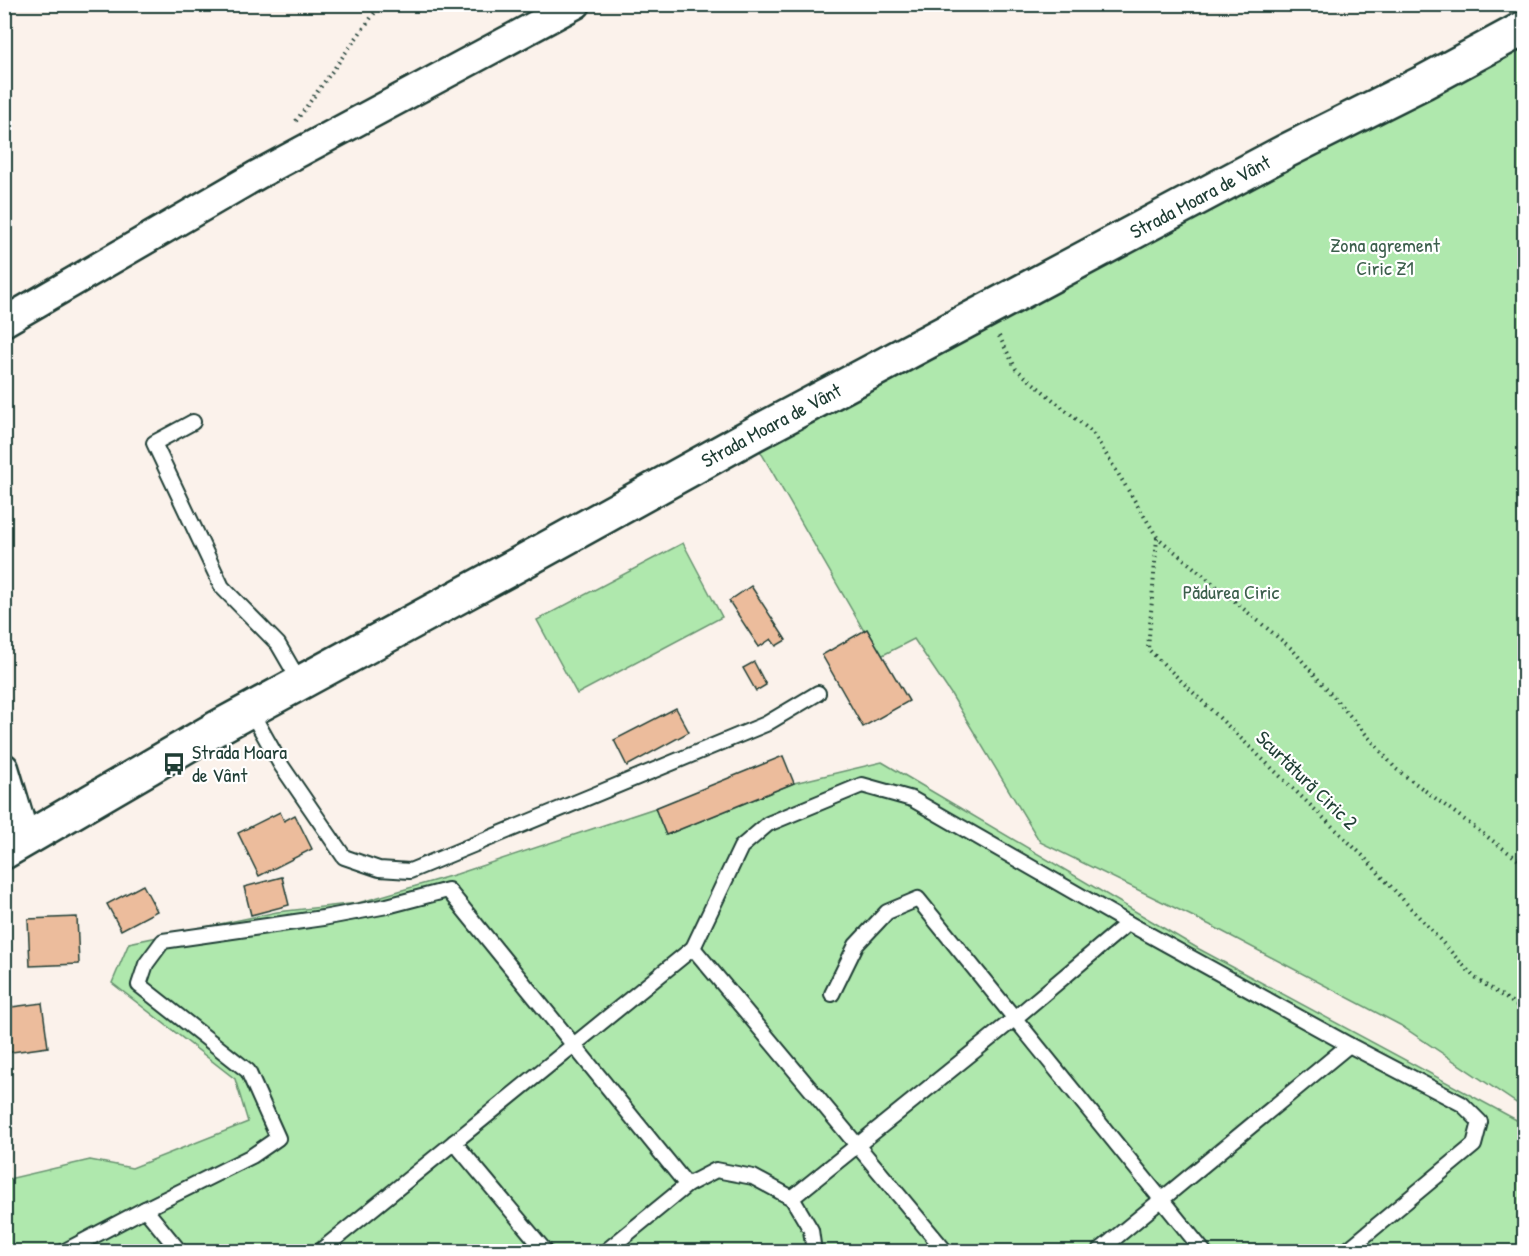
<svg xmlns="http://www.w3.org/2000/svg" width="1529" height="1256" viewBox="0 0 1529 1256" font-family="'Patrick Hand',sans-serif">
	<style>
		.green { fill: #afe8ad; stroke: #679270; stroke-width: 1.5 }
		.building { fill: #ecbc9c; stroke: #1f3d34; stroke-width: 1.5 }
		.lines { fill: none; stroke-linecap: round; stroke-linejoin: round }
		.lane-casing { stroke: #1f3d34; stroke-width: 18 }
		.street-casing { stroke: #1f3d34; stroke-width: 33 }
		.secondary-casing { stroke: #1f3d34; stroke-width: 38 }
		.path { stroke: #1f3d34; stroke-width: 4; stroke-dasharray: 1.5 4.5; stroke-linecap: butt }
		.lane { stroke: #fff; stroke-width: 14 }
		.street { stroke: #fff; stroke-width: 28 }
		.secondary { stroke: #fff; stroke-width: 33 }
		.labels { text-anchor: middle; stroke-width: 4.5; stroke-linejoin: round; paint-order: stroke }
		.street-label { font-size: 20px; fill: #1f3d34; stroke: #fff }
		.park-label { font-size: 20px; fill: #3c5f4c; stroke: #fff }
		.poi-label { font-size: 20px; fill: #1f3d34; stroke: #fff; text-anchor: start }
	</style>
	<rect width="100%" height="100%" fill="#fbf2eb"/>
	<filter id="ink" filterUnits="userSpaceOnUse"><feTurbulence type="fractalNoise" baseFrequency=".0167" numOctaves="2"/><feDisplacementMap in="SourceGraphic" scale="12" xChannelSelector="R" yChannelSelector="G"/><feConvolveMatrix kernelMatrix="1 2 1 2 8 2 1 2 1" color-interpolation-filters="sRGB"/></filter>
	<g filter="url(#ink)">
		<g class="green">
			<path d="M1524,28V1108L1400,1025L1212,926L1040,842L951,694L914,639L879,657L751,435Z"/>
			<path d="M683,543L722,617L577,694L537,620Z"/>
			<path d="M882,762L1199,949L1524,1124V1242L1519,1252H5L4,1180L90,1160L132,1168L248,1122L235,1079L112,983L129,943L277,912L358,903L457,874L655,808L666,835L794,783Z"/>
		</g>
		<g class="building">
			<path d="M751,586L786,640L776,646L771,639L759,647L729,601Z"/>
			<path d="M867,629L909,701L863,727L822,655Z"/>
			<path d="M754,662L766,685L756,691L743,668Z"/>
			<path d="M676,708L689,732L627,766L614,740Z"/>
			<path d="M783,756L794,783L666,835L655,808Z"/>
			<path d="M280,812L284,821L295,815L312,849L259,876L238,833Z"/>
			<path d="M282,877L289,905L251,915L244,887Z"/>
			<path d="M143,885L157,911L121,930L107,904Z"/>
			<path d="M77,917L79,964L30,966L28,919Z"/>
			<path d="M42,1003L48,1047L5,1053L4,1008Z"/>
		</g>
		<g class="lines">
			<g class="lane-casing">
				<g id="lane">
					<path d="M193,422L154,443L222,587L278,644L300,682"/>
					<path d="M250,710L281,765L344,857L379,869L410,871L766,724L818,693"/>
					<path d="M693,948L946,1252"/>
					<path d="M832,994L856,945L887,912L918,899L1204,1252"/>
					<path d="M454,1142L546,1252"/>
					<path d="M792,1198L1014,1019L1128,923"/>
					<path d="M145,1209L180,1252"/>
					<path d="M63,1252L145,1209L252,1156L278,1138L248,1071L139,985L146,964L163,941L323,918L387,906L448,890L687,1185"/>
					<path d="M319,1252L693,948L741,847L768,824L862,785L912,799L1128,923L1349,1045L1462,1104L1480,1122L1474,1145L1345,1252"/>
					<path d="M605,1252L687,1185L716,1170L753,1177L792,1198L811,1230L814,1252"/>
					<path d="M1098,1252L1349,1045"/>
				</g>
			</g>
			<g class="street-casing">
				<g id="street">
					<path d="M4,322L257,175L576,4"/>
					<path d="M4,768L25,838"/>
				</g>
			</g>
			<g class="secondary-casing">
				<g id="secondary">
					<path id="s1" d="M4,852L217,728L515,566L754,434L1288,150L1424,82L1524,28"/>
				</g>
			</g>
			<g class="path">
				<path d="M296,121L381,4"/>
				<path d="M999,336L1016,369L1093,433L1157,537L1292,649L1396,769L1524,864"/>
				<path d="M1157,538L1148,649L1362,855L1475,978L1524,1010"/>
			</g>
			<use href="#lane" class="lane"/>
			<use href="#street" class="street"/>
			<use href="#secondary" class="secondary"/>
		</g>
	</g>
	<defs>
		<g id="bus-bare" transform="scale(1.8)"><path d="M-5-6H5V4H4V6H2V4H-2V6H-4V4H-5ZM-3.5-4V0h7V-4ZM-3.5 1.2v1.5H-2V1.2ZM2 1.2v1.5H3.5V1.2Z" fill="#1f3d34" stroke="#fff" stroke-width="2.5" paint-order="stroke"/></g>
	</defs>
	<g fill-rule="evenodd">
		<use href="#bus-bare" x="174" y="764"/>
	</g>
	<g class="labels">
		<g class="street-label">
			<text dy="7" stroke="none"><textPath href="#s1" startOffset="1364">Strada Moara de Vânt</textPath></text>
			<text dy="7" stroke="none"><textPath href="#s1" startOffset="878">Strada Moara de Vânt</textPath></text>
			<text transform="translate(1307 780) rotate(44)" y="7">Scurtătură Ciric 2</text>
		</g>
		<g class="park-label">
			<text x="1385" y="252">Zona agrement<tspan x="1385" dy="23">Ciric Z1</tspan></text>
			<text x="1231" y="599">Pădurea Ciric</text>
		</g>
		<g class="poi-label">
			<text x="192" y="759">Strada Moara<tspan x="192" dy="23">de Vânt</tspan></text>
		</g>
	</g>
	<rect width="1529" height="1256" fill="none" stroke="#fff" stroke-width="24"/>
	<rect x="12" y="12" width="1505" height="1232" fill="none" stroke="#1f3d34" stroke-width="2" filter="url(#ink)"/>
</svg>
